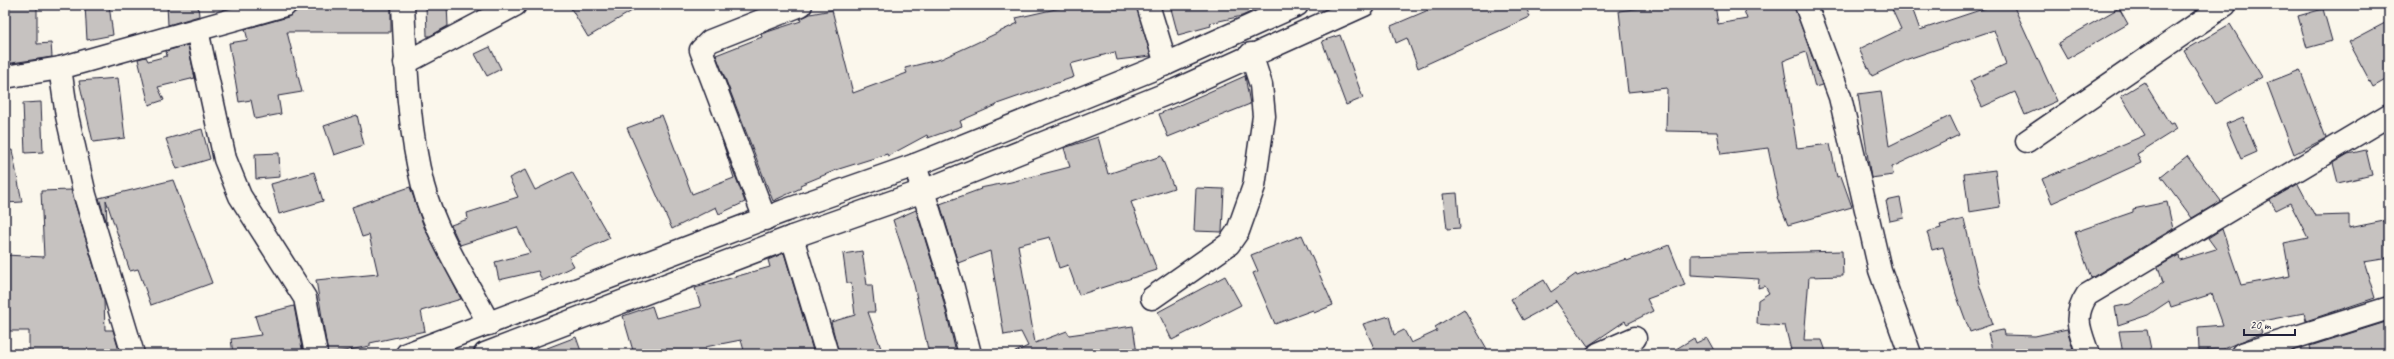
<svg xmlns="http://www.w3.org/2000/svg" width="2394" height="359" viewBox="0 0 2394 359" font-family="Caveat,sans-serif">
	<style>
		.building { fill: #c6c2c0; stroke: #22223b }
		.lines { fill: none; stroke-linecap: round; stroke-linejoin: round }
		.minor-casing { stroke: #22223b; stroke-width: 25 }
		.major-casing { stroke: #22223b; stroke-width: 25 }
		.minor { stroke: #fbf7ec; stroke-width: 22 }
		.major { stroke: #fbf7ec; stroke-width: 22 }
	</style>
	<rect width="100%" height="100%" fill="#fbf7ec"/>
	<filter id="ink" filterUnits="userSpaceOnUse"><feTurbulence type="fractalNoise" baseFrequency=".025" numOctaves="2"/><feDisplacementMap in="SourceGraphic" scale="8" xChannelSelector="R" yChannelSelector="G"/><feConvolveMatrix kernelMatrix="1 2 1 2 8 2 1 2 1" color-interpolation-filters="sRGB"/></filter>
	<g filter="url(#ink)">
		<g class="building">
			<path d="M5,5H37V44L51,43L52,57L5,64Z"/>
			<path d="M85,5H109L113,35L87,40Z"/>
			<path d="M167,5H198L199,16L168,25Z"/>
			<path d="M312,5H391V32H287L302,92L278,96L281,114L255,119L251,100L239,102L229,43L248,40L245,29L288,17L295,12L312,8Z"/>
			<path d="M426,5H447L448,26L430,36H427Z"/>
			<path d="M569,5H642L588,37Z"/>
			<path d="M1059,5H1136L1151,56L1117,60L1115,52L1070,64L1074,77L997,104V105L960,121L962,126L928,138L927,135L888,156L887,154L839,169L800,185L801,188L773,201L716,55L762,37L761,34L801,21L800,19L810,14L832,10L853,93L907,73L905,68L941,59L974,44L1018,23L1016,18L1060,8Z"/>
			<path d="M1170,5H1264V6L1242,16L1210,23L1211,26L1178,35Z"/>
			<path d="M1440,5H1525L1530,17L1418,68L1407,38L1396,43L1391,26Z"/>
			<path d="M1666,5H1715L1718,24L1747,19L1742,5H1794L1822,85L1815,87L1806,52L1783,61L1797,148L1830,144L1837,177L1841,176L1852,207L1788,225L1777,197L1778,196L1768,148L1721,154L1717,132L1666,131L1667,88L1628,92L1619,11Z"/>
			<path d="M1890,5H1911L1920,30L1986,8L1985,5H2013L2057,101L2025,115L2015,92L1982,107L1970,81L2006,64L1994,30L1908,59L1872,76L1859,49L1901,29Z"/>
			<path d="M2119,8L2128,24L2067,59L2058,43Z"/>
			<path d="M2323,9L2332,41L2307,48L2298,16Z"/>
			<path d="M2385,23L2389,30V78L2373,87L2349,42Z"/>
			<path d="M2230,24L2262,77L2216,104L2184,51Z"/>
			<path d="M1340,35L1363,98L1346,105L1322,41Z"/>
			<path d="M188,45L195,78L158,87L164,100L149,105L138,59L146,57L148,61L167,56L166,51Z"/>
			<path d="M490,47L501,69L487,76L475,54Z"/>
			<path d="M2300,70L2326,138L2294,154L2267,83Z"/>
			<path d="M1245,76L1250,104L1168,137L1159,114Z"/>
			<path d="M118,78L125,138L93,142L79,81Z"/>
			<path d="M2144,82L2170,124L2174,123L2177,129L2137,154L2141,163L2052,203L2042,179L2145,135L2121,96Z"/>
			<path d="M1881,91L1889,146L1950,116L1959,135L1892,167L1893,175L1871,178L1858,94Z"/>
			<path d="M41,102L43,152L25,153L23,103Z"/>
			<path d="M357,115L364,145L334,155L324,126Z"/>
			<path d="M662,115L692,194L734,178L722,140L745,202L719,214L716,207L672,229L627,128Z"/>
			<path d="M2243,117L2257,152L2241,159L2226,124Z"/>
			<path d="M202,129L210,159L177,169L166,139Z"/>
			<path d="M1098,137L1108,174L1161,156L1174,188L1131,202L1157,270L1079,295L1068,265L1059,268L1050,237L1018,245L1035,343L1067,331L1069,335L1133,326L1137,354H1011L1028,346L1021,332L1004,335L990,251L958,263L940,204L981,189L980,188L1011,182L1070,167L1064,148Z"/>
			<path d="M12,150L22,202L5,203V151Z"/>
			<path d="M2366,150L2372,175L2338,183L2333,163L2348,154Z"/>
			<path d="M279,153L280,177L256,179L255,154Z"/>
			<path d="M2187,156L2221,201L2192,218L2161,176Z"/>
			<path d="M525,170L535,190L572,172L610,238L569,257L574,266L542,281L538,271L499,280L495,262L530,253L517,227L460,245L451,225L468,219L467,213L518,197L509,178Z"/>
			<path d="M1995,170L2000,207L1969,212L1964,174Z"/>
			<path d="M314,172L323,201L279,214L271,184Z"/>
			<path d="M173,180L212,283L151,305L138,269L130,271L106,200L107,224L99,198Z"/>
			<path d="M2298,184L2315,216L2349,215V228L2389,220V258L2364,262L2375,298L2306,321L2304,313L2257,322L2262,333L2223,349L2199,350L2198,327L2223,325L2212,294L2171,307L2169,301L2148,315L2118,325L2115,307L2130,304L2163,283L2158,267L2179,255L2180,260L2216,249L2208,238L2222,229L2241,285L2290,276L2284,243L2308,238L2290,203L2276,210L2270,200Z"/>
			<path d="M410,187L424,227L461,299L421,311L425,331L370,343V346L328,354L316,280L378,274L369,235L362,237L352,207Z"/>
			<path d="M1196,188L1224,189L1222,232L1194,231Z"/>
			<path d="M71,190L104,300L105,330H113L120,354H29V331H5V255L44,257L41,191Z"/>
			<path d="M1457,193L1460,228L1447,229L1443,194Z"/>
			<path d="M1900,198L1904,218L1890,221L1886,201Z"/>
			<path d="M2167,202L2173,229L2091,278L2075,232L2133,212V209Z"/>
			<path d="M916,210L941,291L956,352L929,354L914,285L893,220Z"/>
			<path d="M1964,219L1980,287L1993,324L1970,332L1956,294L1943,247L1932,250L1927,232L1941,228L1940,225Z"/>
			<path d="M1302,235L1333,305L1314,313L1313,310L1275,324L1253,273L1258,271L1251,255Z"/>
			<path d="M1669,245L1685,285L1647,299L1653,311L1627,324L1625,321L1588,346L1555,300L1556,302L1523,320L1511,299L1544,280L1551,292L1576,274L1577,276L1626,259L1627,261Z"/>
			<path d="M862,251L867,285H872L875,312H868L883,354H839L831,322L855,315L851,283H847L843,254Z"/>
			<path d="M1842,251L1843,276L1809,277L1804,340H1822L1827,354H1792L1785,326L1757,324L1758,300L1769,293L1765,286L1758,288L1759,279L1691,275V255Z"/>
			<path d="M784,253L814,354H745L741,340L705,347L707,354H634L623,316L652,306L656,318L701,307L695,288L770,267L768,260Z"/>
			<path d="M1225,276L1241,305L1172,340L1158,312Z"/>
			<path d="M294,306L303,354H233L231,339L261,335L255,316Z"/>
			<path d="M1464,309L1490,354H1377L1363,324L1389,316L1394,335L1404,330L1411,343L1437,331L1435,327Z"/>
			<path d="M2389,321V354H2312L2310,346Z"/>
			<path d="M2067,329L2073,349L2057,352L2058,354H1993L1988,333L2003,330L2004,335L2035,336Z"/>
			<path d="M2147,330L2152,354H2123L2119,331Z"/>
			<path d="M576,337L582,354H534V353Z"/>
			<path d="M1694,338L1696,343L1707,338L1716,354H1668Z"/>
		</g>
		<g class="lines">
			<g class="minor-casing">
				<g id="minor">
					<path d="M403,5C406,65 408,128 423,186C436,235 466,280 489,324"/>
					<path d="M1148,5L1166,64"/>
					<path d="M1806,5L1840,97L1880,270L1910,354"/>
					<path d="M197,30L225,159L240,196L305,298L316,354"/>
					<path d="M405,63L515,5"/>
					<path d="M5,77L60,68"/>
					<path d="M2027,141L2225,5"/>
					<path d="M915,165L953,288L970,354"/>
					<path d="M765,219L701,50L710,41L801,5"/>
					<path d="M792,237L827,354"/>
					<path d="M1152,298L1229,244L1238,231L1254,186L1264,116L1261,85L1251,54"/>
					<path d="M133,354L85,195L67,116L60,68L285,5"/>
					<path d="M1598,354L1635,338"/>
					<path d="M2088,354C2080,330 2072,318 2087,295L2389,115"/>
					<path d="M2242,354L2389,308"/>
				</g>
			</g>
			<g class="major-casing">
				<g id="major">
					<path d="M407,354L784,211L915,165L1166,64L1297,5"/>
					<path d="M485,354L792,237L923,191L1176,90L1364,5"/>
				</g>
			</g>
			<use href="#minor" class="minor"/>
			<use href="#major" class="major"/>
		</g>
	</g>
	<rect width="2394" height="359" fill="none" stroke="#fbf7ec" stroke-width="20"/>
	<rect x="10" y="10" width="2374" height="339" fill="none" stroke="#22223b" stroke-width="1.5" filter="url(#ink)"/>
	<path d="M2244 329v6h51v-6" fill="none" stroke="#22223b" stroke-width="2"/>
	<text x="2250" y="329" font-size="12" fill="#22223b" stroke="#fbf7ec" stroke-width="3" paint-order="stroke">20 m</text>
</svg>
